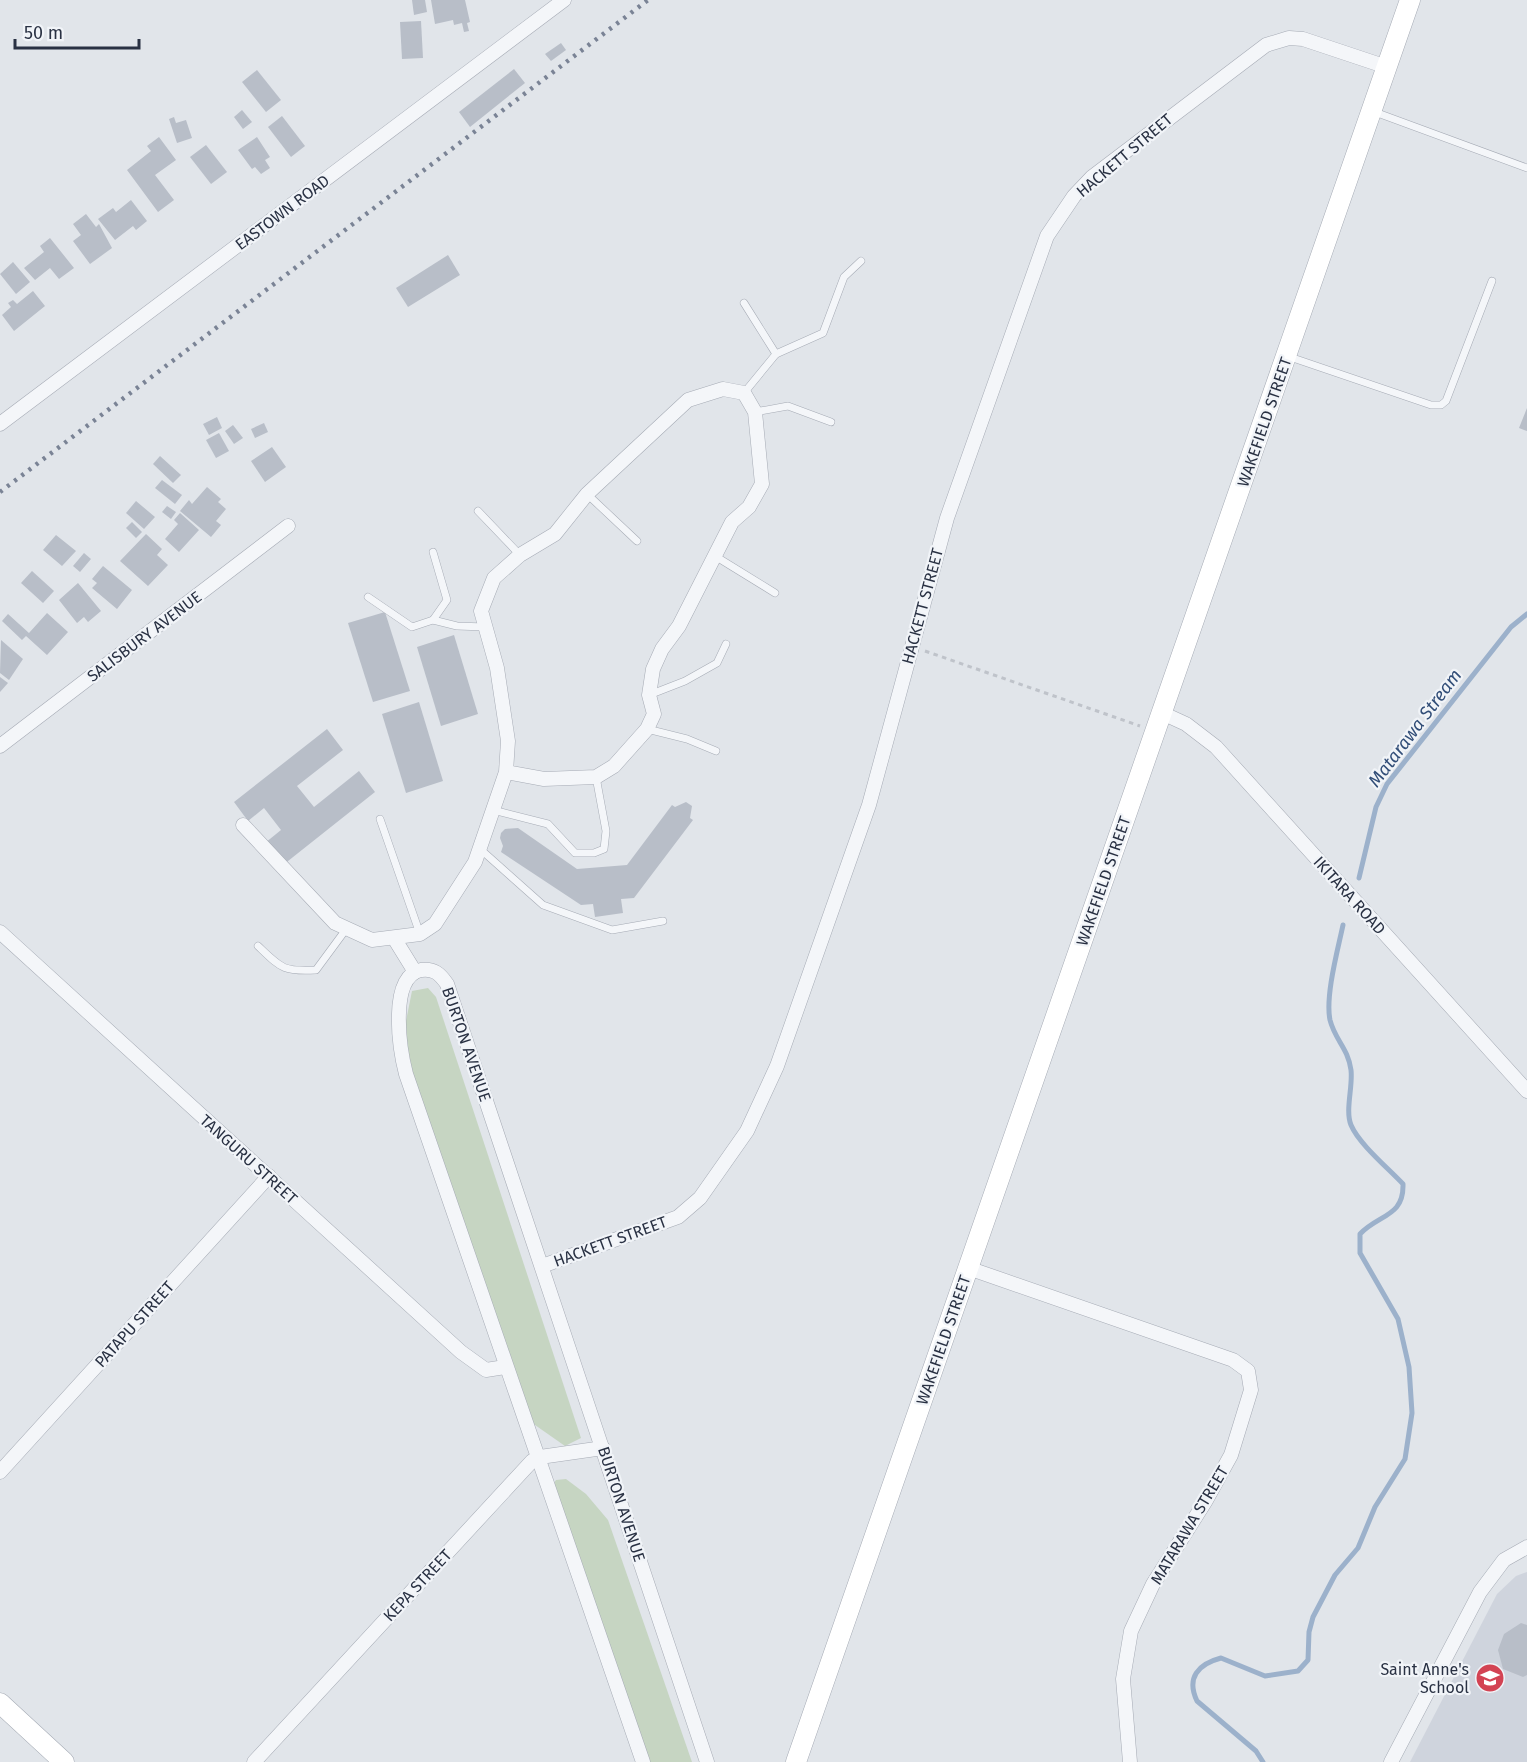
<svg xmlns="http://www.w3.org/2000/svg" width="1527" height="1762" viewBox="0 0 1527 1762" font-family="'Fira Sans',sans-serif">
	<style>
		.built { fill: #cfd4dd }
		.green { fill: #c6d5c2 }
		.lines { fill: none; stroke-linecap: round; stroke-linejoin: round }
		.stream { stroke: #9cb1cb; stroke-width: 5 }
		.building { fill: #b8bec8 }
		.lane-casing { stroke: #a6abb5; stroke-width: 8 }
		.street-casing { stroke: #a6abb5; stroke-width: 15 }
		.secondary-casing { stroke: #a6abb5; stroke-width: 21 }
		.path { stroke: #bfc3ca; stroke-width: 3; stroke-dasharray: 4.5 4.5; stroke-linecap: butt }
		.lane { stroke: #f4f6f9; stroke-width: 7 }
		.street { stroke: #f4f6f9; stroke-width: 14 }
		.secondary { stroke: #fff; stroke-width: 20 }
		.rail { stroke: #7a8395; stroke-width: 4.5; stroke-dasharray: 3 6; stroke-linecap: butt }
		.labels { text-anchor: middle; stroke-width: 4.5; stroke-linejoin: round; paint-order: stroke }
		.street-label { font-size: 16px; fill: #293143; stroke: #f1f4f8 }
		.poi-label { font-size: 16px; fill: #293143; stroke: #f1f4f8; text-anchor: end }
		.water-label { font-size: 18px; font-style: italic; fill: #324e78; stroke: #f1f4f8 }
	</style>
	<rect width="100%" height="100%" fill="#e1e5ea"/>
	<path class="built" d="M1527,1572V1762H1410L1497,1594L1516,1576Z"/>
	<g class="green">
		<path d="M428,988L436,997L581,1438L565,1446L525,1418L405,1076L406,1021L412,991Z"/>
		<path d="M566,1479L586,1494L608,1520L692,1762H641L552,1486L556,1480Z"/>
	</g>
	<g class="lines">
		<g class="stream">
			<path d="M1359,878L1376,807L1387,784L1511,627L1527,614"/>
			<path d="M1263,1762L1256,1751L1197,1701C1186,1678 1198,1664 1221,1658L1265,1676L1298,1671L1308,1660L1309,1632L1313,1617L1335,1575L1358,1548L1375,1507L1405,1459L1412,1413L1409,1367L1398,1319L1360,1253V1234C1379,1214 1404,1217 1403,1184C1388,1168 1359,1144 1351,1125C1345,1110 1353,1087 1351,1070C1348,1048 1335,1040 1330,1020C1325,996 1338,949 1343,925"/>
		</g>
	</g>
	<g class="building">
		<path d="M412,0H425L427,12L414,15Z"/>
		<path d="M431,0H465L470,22L467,23L469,31L464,32L462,23L454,25L453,20L435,24Z"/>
		<path d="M421,21L423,58L402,59L400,22Z"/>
		<path d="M561,43L566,50L551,61L545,54Z"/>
		<path d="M514,69L525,83L470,127L459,112Z"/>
		<path d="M257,70L281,100L266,112L242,82Z"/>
		<path d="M242,110L252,122L243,129L234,117Z"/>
		<path d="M282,116L305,146L291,157L268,127Z"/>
		<path d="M174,117L176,123L186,120L192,138L177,143L169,119Z"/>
		<path d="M159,137L176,160L155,175L174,200L158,212L127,170L151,151L147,146Z"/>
		<path d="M257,137L270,157L265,160L270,168L261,174L255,167L252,169L238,150Z"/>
		<path d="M206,145L227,172L211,184L190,157Z"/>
		<path d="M131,200L147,221L136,230L133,226L115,240L98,219L113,208L116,212Z"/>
		<path d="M86,214L96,227L99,224L112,248L90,264L73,241L81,235L73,224Z"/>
		<path d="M50,238L74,268L59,279L50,268L35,280L24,268L44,252L40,246Z"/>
		<path d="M448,255L460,275L408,307L396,288Z"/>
		<path d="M13,262L30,282L16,294L0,274Z"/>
		<path d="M33,291L45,306L14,331L2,315L11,307L8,303L13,300L17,304Z"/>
		<path d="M1527,408V431L1519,428Z"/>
		<path d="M217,417L222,428L209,435L203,424Z"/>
		<path d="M264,423L268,432L255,438L251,429Z"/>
		<path d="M233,425L243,438L234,444L225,431Z"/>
		<path d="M219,433L229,451L216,458L206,440Z"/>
		<path d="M272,447L286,467L265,482L251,461Z"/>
		<path d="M160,456L181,475L173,483L153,464Z"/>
		<path d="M162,480L182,495L175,504L155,488Z"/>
		<path d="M207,487L221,499L218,502L226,509L216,521L221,525L211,537L180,511L189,500L192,504Z"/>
		<path d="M136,501L155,517L144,529L126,513Z"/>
		<path d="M167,506L176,512L171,519L162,512Z"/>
		<path d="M180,513L199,530L179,552L165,539L178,524L174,520Z"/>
		<path d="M132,522L142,532L136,538L126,528Z"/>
		<path d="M146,534L162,549L157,555L168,565L148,586L120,561Z"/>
		<path d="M56,535L76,551L62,566L43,550Z"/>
		<path d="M84,553L91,559L80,572L73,566Z"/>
		<path d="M103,566L132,590L117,609L92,588L97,583L92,579Z"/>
		<path d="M32,571L54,591L43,603L21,583Z"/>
		<path d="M78,583L101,611L88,622L84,617L77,623L59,600Z"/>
		<path d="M385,612L410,691L373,702L348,623Z"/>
		<path d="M47,613L68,632L47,655L26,636L22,640L2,621L8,614L29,633Z"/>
		<path d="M454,635L478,714L441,726L417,647Z"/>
		<path d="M1,640L23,659L9,680L0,673Z"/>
		<path d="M0,677L8,683L0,692Z"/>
		<path d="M419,702L443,781L406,793L382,714Z"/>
		<path d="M327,729L343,750L297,786L314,807L359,771L375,792L283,865L265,843L281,830L264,808L248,821L234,802Z"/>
		<path d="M686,802L692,806L690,818L693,820L634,898L621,899L623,913L595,917L593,904L581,905L501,852L503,846L500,838L501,833L505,829L518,828L577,869L627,865L672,805L675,807Z"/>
		<path d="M1521,1623L1527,1625V1675L1523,1677L1503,1669L1498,1650L1504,1634Z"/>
	</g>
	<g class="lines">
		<g class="lane-casing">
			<g id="lane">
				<path d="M1372,111L1527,168"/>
				<path d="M744,303L776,354"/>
				<path d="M1287,356L1431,405H1441L1446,401L1492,281"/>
				<path d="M744,393L776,354L823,333L844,277L861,261"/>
				<path d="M755,412L788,406L831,422"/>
				<path d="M587,494L637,541"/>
				<path d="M478,511L520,555"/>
				<path d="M715,556L775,593"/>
				<path d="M368,597L412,627L433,620L457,626L485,627"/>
				<path d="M433,620L447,600L433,552"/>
				<path d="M649,695L685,681L717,663L726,644"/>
				<path d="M647,729L687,739L716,751"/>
				<path d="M493,810L548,824L575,853H594L604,849L606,831L596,777"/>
				<path d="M380,819L420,934"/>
				<path d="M479,848L543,905L612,930L663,921"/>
				<path d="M258,946C281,968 283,972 316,970L347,928"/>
			</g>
		</g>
		<g class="street-casing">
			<g id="street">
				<path d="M0,424L564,0"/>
				<path d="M1162,713L1186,724L1216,747L1527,1091"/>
				<path d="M0,746L288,526"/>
				<path d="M243,825L335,923L372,940L420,934L435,924L475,862L506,772L508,741L497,668L481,611L494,578L520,555L555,534L587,494L688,400L723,389L744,393L755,412L762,484L749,507L732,522L679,626L662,649L653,669L649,695L654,714L647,729L614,766L596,777L544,779L506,772"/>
				<path d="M0,932L461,1352L486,1370L505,1367"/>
				<path d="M394,938L415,972"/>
				<path d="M542,1266L678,1217L700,1198L747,1131L777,1066L869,805L947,518L1047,236L1074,196L1092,177L1266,45L1289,38L1303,39L1387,67"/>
				<path d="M968,1268L1233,1360L1248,1371L1251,1390L1231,1455L1205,1502L1153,1584L1131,1631L1123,1679L1130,1762"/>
				<path d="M0,1472L269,1176"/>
				<path d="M254,1762L532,1461L540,1457L603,1448"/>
				<path d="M643,1762C565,1532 484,1304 406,1074C400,1051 388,977 421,970C434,968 440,974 447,984L707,1762"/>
				<path d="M1391,1762L1480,1592L1504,1560L1527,1547"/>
			</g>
		</g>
		<g class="secondary-casing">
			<g id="secondary">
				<path d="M0,1703L64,1762"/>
				<path d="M796,1762L1410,0"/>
			</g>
		</g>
		<path class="path" d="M925,651L1140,726"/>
		<use href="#lane" class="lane"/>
		<use href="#street" class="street"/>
		<use href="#secondary" class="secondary"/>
		<path class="rail" d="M0,492L648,0"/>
	</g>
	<defs>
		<g id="school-disc" transform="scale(1.5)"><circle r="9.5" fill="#d34353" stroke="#f1f4f8"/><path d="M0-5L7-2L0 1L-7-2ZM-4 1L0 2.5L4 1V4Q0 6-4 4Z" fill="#fff"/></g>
	</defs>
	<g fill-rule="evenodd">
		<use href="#school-disc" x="1490" y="1678"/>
	</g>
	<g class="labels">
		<g class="street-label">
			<text transform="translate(1124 155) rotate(-40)" y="6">HACKETT STREET</text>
			<text transform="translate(282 212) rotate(-37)" y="6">EASTOWN ROAD</text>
			<text transform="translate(1264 422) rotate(-71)" y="6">WAKEFIELD STREET</text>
			<text transform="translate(922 606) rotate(-75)" y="6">HACKETT STREET</text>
			<text transform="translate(144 636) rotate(-37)" y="6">SALISBURY AVENUE</text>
			<text transform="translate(1103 881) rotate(-71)" y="6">WAKEFIELD STREET</text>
			<text transform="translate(1350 895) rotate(48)" y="6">IKITARA ROAD</text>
			<text transform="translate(467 1044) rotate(71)" y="6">BURTON AVENUE</text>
			<text transform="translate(249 1159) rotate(42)" y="6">TANGURU STREET</text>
			<text transform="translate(610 1241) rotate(-20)" y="6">HACKETT STREET</text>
			<text transform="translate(134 1324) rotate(-48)" y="6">PATAPU STREET</text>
			<text transform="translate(943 1340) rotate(-71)" y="6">WAKEFIELD STREET</text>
			<text transform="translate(622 1504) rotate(72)" y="6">BURTON AVENUE</text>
			<text transform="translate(1189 1525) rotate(-59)" y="6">MATARAWA STREET</text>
			<text transform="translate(417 1585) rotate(-47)" y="6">KEPA STREET</text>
		</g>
		<g class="poi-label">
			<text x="1469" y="1675">Saint Anne's<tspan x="1469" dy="18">School</tspan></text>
		</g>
		<g class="water-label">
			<text transform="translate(1415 728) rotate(-53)" y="6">Matarawa Stream</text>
		</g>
	</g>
	<path d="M15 39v9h124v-9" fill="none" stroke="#293143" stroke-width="3"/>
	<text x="24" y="39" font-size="18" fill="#293143" stroke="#f1f4f8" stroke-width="4.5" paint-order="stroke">50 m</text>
</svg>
